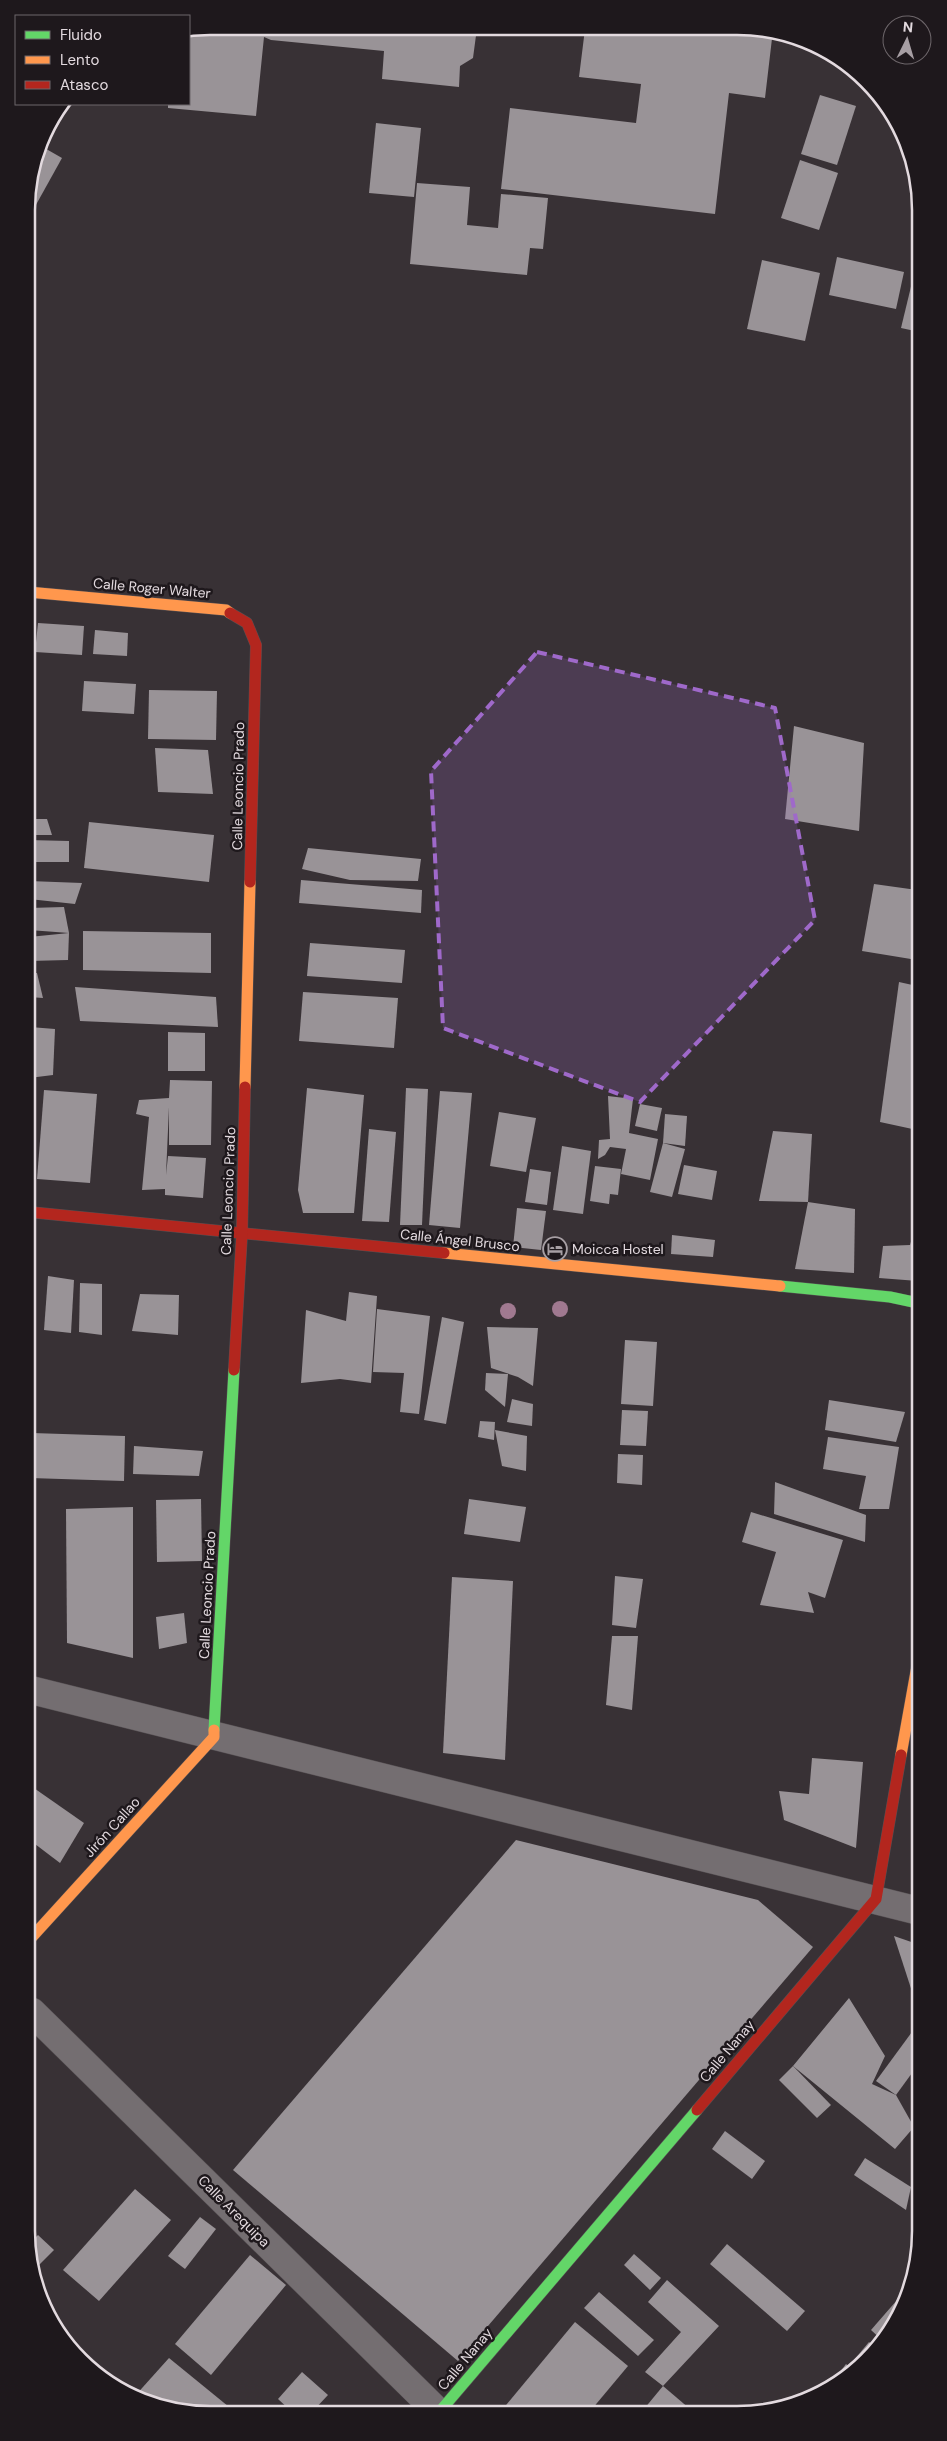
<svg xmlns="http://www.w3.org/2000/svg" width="947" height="2441" viewBox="0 0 947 2441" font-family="'DM Sans',sans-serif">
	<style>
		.building { fill: #999397 }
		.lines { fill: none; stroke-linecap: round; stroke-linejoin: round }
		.street-casing { stroke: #565053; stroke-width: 29 }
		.fast-casing { stroke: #565053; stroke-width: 12 }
		.slow-casing { stroke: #565053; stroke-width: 12 }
		.jam-casing { stroke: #565053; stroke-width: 12 }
		.street { stroke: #746e71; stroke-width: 28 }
		.fast { stroke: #63d668; stroke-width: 11 }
		.slow { stroke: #ff974d; stroke-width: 11 }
		.jam { stroke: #b3261e; stroke-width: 11 }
		.tree { fill: #a07990 }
		.marked { fill: #9f69ca; fill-opacity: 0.2; stroke: #9f69ca; stroke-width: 4; stroke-dasharray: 10 6; stroke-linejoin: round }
		.labels { text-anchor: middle; stroke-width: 5; stroke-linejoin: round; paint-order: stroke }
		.street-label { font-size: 14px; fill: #e3dadf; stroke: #1e181c }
		.poi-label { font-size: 14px; fill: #e3dadf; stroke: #1e181c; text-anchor: start }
		.rim { fill: none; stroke: #e3dadf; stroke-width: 2.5 }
	</style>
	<rect width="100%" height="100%" fill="#383135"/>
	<g class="building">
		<path d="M210,26L292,27L477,28L473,58L460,66L459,87L382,79L384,51L271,40L264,37L256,116L168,108V104H189V31Z"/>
		<path d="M585,29L773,30L765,98L729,93L715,214L501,189L510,108L636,123L641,84L579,77Z"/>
		<path d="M820,95L856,106L837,165L801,154Z"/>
		<path d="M376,123L421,128L414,197L369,193Z"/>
		<path d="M41,146L62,158L27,221V198Z"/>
		<path d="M800,160L838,173L819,230L781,218Z"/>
		<path d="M417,183L470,187L467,225L498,228L501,194L548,198L543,249L530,248L527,275L410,264Z"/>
		<path d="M837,257L904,272L896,309L829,295Z"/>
		<path d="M762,260L820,273L805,341L747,329Z"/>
		<path d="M915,270V331L901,328Z"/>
		<path d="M38,623L84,626L82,655L35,652Z"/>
		<path d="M95,630L128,633L127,656L93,654Z"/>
		<path d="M84,681L136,684L134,714L82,711Z"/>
		<path d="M149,690L217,691L216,740L148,739Z"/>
		<path d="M794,726L864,743L859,831L785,819Z"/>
		<path d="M155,748L208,750L213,794L158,792Z"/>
		<rect x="28" y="793" width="7" height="20"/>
		<path d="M28,819H47L52,835H28Z"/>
		<path d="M89,822L214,835L209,882L84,868Z"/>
		<path d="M28,840L69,841V862H29Z"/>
		<path d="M308,848L421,859L418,881L350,880L302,869Z"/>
		<path d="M301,880L422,890L421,913L299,903Z"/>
		<path d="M29,881L82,883L75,904L29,899Z"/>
		<path d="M874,884L917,890V960L862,951Z"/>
		<path d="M64,907L69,933L29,930V908Z"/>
		<path d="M83,931L211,933V973L83,970Z"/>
		<path d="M69,933L68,960L29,961V937Z"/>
		<path d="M310,943L405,950L402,983L307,976Z"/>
		<path d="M29,973H37L43,998L29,997Z"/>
		<path d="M899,982L917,986V1130L880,1122Z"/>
		<path d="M75,987L216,997L218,1027L80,1021Z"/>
		<path d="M303,992L398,998L394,1048L299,1041Z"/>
		<path d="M30,1027L55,1029L53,1075L29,1078Z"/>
		<path d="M168,1032L205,1033V1071H168Z"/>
		<path d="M170,1080L212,1081L211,1145H169V1107L166,1175L168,1156L206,1158L203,1198L165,1195V1189L142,1190L149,1117L136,1114L139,1100L169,1098Z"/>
		<path d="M307,1088L364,1095L354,1213H303L298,1190Z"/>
		<path d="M406,1088L428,1089L422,1225H400Z"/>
		<path d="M44,1090L97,1094L90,1183L37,1179Z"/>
		<path d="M440,1091L472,1093L460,1228L429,1225Z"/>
		<path d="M608,1096L633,1099L629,1133L658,1139L650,1180L621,1174L626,1149L610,1147L605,1155L598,1159L599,1140L610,1139Z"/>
		<path d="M640,1104L662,1108L657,1131L635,1126Z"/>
		<path d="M499,1112L536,1118L526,1172L490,1166Z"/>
		<path d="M665,1114L687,1116L685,1146L663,1143Z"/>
		<path d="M369,1129L396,1132L389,1222L362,1221Z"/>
		<path d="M773,1131L812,1134L808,1202L759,1201Z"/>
		<path d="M663,1143L685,1149L672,1197L650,1192Z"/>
		<path d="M562,1146L591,1151L583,1214L553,1210Z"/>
		<path d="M684,1165L717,1171L712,1200L678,1194Z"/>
		<path d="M595,1166L621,1169L618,1195L610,1194L609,1204L590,1201Z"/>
		<path d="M530,1169L551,1172L547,1205L525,1202Z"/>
		<path d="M808,1202L855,1209L854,1273L795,1269Z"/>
		<path d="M517,1208L546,1211L541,1250L513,1247Z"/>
		<path d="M917,1222L918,1281L879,1278L883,1246L910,1245Z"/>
		<path d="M672,1235L715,1240L713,1257L671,1254Z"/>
		<path d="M30,1272L34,1273L31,1320H30Z"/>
		<path d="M48,1276L74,1280L71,1333L44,1330Z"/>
		<path d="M80,1283L102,1284V1335L79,1332Z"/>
		<path d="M349,1292L377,1296L371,1383L340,1379L301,1383L306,1310L346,1321Z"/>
		<path d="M140,1294L179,1295L178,1335L132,1331Z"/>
		<path d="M377,1309L430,1316L419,1414L400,1412L404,1373L373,1372Z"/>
		<path d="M442,1317L464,1322L446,1424L424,1420Z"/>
		<path d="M487,1327L538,1328L533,1386L518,1377L491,1368Z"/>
		<path d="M625,1340L657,1342L653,1406L621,1404Z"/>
		<path d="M486,1373L508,1374L505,1407L485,1390Z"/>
		<path d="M512,1399L533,1404L532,1426L507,1422Z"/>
		<path d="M829,1400L905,1412L896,1442L825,1430Z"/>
		<path d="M622,1410L648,1411L646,1446L620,1445Z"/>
		<path d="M480,1421L495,1422L494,1440L478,1437Z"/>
		<path d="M495,1430L527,1436L526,1471L502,1466Z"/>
		<path d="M32,1433L125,1436L124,1481L30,1478Z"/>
		<path d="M828,1437L899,1447L889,1509H859L866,1476L823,1469Z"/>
		<path d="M134,1446L203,1451L199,1476L133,1474Z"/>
		<path d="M618,1454L643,1455L642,1485L617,1483Z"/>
		<path d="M775,1482L866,1515L865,1542L774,1514Z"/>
		<path d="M201,1499L202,1561L157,1562L156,1500Z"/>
		<path d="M469,1499L526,1507L520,1542L464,1534Z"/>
		<path d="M133,1507V1658L67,1643L66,1509Z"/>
		<path d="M751,1512L843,1540L825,1598L808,1592L814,1613L760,1605L776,1552L742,1542Z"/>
		<path d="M615,1576L643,1579L636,1628L612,1625Z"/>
		<path d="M452,1577L513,1581L505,1760L443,1753Z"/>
		<path d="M184,1613L187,1643L159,1649L156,1617Z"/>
		<path d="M612,1636H638L632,1710L606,1705Z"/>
		<path d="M812,1758L863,1762L856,1848L784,1820L779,1791L809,1794Z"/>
		<path d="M31,1786L84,1823L60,1863L31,1841Z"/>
		<path d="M516,1840L758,1900L813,1947L458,2361L233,2170Z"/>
		<path d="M894,1936L920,1945V2004L917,2007Z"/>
		<path d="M849,1998L885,2056L872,2084L896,2095L914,2127L895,2149L793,2066Z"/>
		<path d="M920,2021V2062L896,2095L876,2081Z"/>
		<path d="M793,2066L831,2105L817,2118L779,2080Z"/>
		<path d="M725,2131L765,2161L752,2179L712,2149Z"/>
		<path d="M865,2158L911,2187L906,2210L854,2175Z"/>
		<path d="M135,2189L171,2220L99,2301L63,2270Z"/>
		<path d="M200,2217L216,2229L185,2269L168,2256Z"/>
		<path d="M38,2235L54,2250L32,2272V2241Z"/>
		<path d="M727,2244L805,2311L787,2331L710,2264Z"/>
		<path d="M634,2254L661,2278L650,2290L624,2265Z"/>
		<path d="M250,2255L286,2285L211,2375L175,2344Z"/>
		<path d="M667,2280L719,2326L663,2386L645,2372L681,2332L648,2302Z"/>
		<path d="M911,2284L907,2301L883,2341L871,2330Z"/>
		<path d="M599,2292L654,2340L638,2356L584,2308Z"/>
		<path d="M575,2322L628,2366L592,2409L502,2410Z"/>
		<path d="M869,2342L877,2348L859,2365L854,2360Z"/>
		<path d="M169,2358L234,2411H175L134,2397Z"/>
		<path d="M846,2364L853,2370L839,2384L827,2389Z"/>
		<path d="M302,2372L328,2395L313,2411H291L278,2399Z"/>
		<path d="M663,2386L690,2409H644Z"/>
	</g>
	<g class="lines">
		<g class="street-casing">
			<g id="street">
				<path d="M31,1690L919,1911"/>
				<path d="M32,2012L436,2410"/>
			</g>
		</g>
		<g class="fast-casing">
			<g id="fast">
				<path d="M780,1286L890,1297L918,1303"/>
				<path d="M214,1730L234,1370"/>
				<path d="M441,2410L697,2110"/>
			</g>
		</g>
		<g class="slow-casing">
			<g id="slow">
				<path d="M28,592L226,610L230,613"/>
				<path d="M245,1087L250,882"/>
				<path d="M444,1253L780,1286"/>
				<path d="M901,1755L919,1655"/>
				<path d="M32,1937L214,1737V1730"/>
			</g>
		</g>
		<g class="jam-casing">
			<g id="jam">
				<path d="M230,613L247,623L256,645L250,882"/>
				<path d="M29,1212L444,1253"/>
				<path d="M234,1370L242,1233L245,1087"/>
				<path d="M697,2110L876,1899L901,1755"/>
			</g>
		</g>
		<use href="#street" class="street"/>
		<use href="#fast" class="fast"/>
		<use href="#slow" class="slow"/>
		<use href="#jam" class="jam"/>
	</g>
	<g class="tree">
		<circle cx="560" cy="1309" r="8"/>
		<circle cx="508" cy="1311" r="8"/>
	</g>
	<path class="marked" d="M537,652L775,708L815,920L640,1102L443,1028L431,771Z"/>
	<defs>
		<g id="hotel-ring" transform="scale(1.25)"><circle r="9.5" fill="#1e181c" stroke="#a79fa4" stroke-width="1.5"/><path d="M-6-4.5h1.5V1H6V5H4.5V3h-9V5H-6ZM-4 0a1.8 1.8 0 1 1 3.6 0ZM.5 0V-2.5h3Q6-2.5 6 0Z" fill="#a79fa4"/></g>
	</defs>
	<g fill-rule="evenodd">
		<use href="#hotel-ring" x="555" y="1249"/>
	</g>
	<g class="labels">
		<g class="street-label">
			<text transform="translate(152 588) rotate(5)" y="5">Calle Roger Walter</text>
			<text transform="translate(238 786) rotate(-89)" y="5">Calle Leoncio Prado</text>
			<text transform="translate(228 1191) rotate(-88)" y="5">Calle Leoncio Prado</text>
			<text transform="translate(460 1240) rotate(6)" y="5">Calle Ángel Brusco</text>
			<text transform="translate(207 1595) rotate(-87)" y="5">Calle Leoncio Prado</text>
			<text transform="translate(112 1827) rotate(-48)" y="5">Jirón Callao</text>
			<text transform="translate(727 2051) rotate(-50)" y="5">Calle Nanay</text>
			<text transform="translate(234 2211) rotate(45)" y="5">Calle Arequipa</text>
			<text transform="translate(465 2359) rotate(-50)" y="5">Calle Nanay</text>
		</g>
		<g class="poi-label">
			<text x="572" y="1254">Moicca Hostel</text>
		</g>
	</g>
	<path d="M0 0H947V2441H0ZM210 35H737A175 175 0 0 1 912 210V2231A175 175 0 0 1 737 2406H210A175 175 0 0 1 35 2231V210A175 175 0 0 1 210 35Z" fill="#1e181c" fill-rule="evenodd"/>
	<path class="rim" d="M210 35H737A175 175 0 0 1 912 210V2231A175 175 0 0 1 737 2406H210A175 175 0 0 1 35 2231V210A175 175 0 0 1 210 35Z"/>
	<rect x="15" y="15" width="175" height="90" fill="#1e181c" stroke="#6d666a"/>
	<rect x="25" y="31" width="25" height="8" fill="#63d668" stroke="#6d666a"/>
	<text x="60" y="40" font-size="15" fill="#e3dadf">Fluido</text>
	<rect x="25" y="56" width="25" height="8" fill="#ff974d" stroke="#6d666a"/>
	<text x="60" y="65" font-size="15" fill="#e3dadf">Lento</text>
	<rect x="25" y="81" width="25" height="8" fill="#b3261e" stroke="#6d666a"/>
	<text x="60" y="90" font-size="15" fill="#e3dadf">Atasco</text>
	<g transform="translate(907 40) rotate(5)"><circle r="24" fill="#1e181c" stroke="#6d666a"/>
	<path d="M0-4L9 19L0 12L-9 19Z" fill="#a79fa4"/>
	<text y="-8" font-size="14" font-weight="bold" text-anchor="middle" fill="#e3dadf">N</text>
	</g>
</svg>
